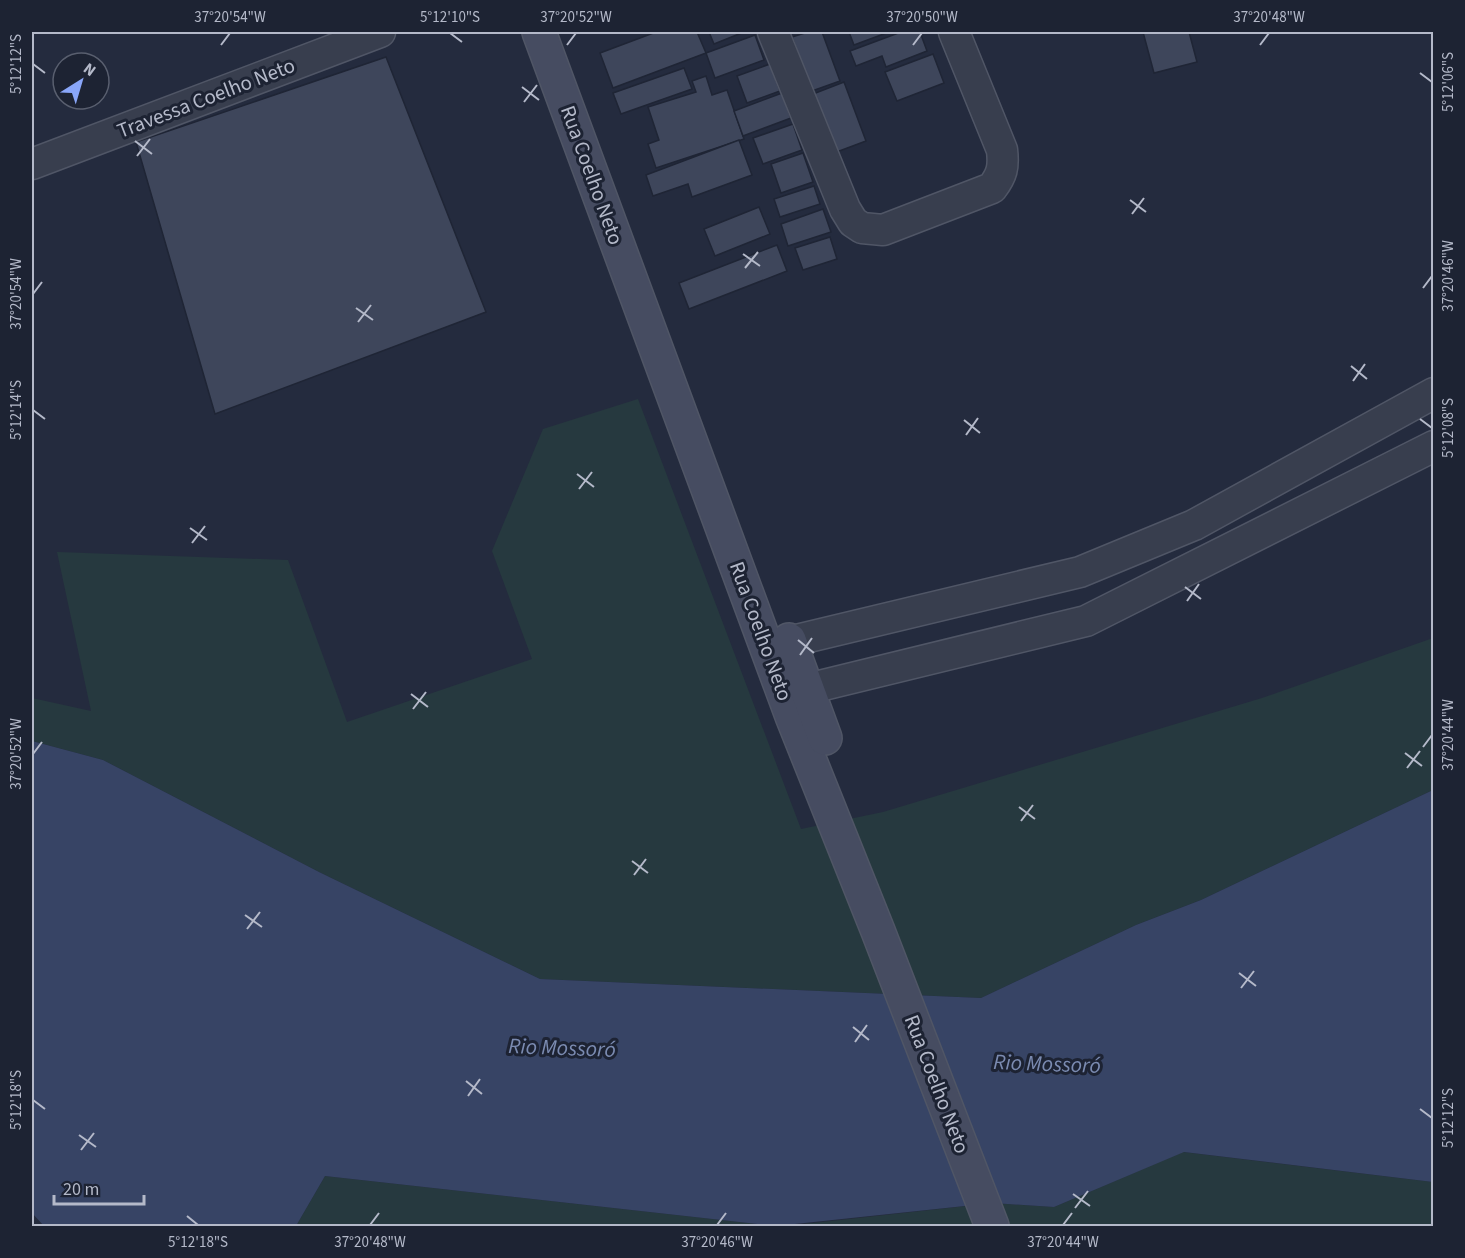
<svg xmlns="http://www.w3.org/2000/svg" width="1465" height="1258" viewBox="0 0 1465 1258" font-family="'Source Sans 3',sans-serif">
	<style>
		.green { fill: #26393f }
		.water { fill: #374465 }
		.building { fill: #3e465b; stroke: #1f2535; stroke-width: 1.5 }
		.lines { fill: none; stroke-linecap: round; stroke-linejoin: round }
		.minor-casing { stroke: #505666; stroke-width: 33 }
		.secondary-casing { stroke: #505666; stroke-width: 36 }
		.minor { stroke: #383e4e; stroke-width: 30 }
		.secondary { stroke: #464c61; stroke-width: 33 }
		.ticks { fill: none; stroke: #b4b9c9; stroke-width: 2 }
		.labels { text-anchor: middle; stroke-width: 6; stroke-linejoin: round; paint-order: stroke }
		.street-label { font-size: 21px; fill: #b4b9c9; stroke: #1d2333 }
		.water-label { font-size: 22px; font-style: italic; fill: #7b8bb1; stroke: #1d2333 }
		.neatline { fill: none; stroke: #b4b9c9; stroke-width: 2 }
		.ticks-label { font-size: 15px; text-anchor: middle; fill: #b4b9c9 }
	</style>
	<rect width="100%" height="100%" fill="#242b3e"/>
	<g class="green">
		<path d="M638,399L801,829L883,812L1262,698L1433,638V790L1201,900L1136,925L981,998L540,979L319,872L103,760L32,741V698L91,711L57,552L288,560L347,722L532,659L492,551L543,429Z"/>
		<path d="M1183,1152L1433,1182V1226H786L993,1203L1054,1207Z"/>
		<path d="M325,1176L776,1226H296Z"/>
	</g>
	<path class="water" d="M32,741L103,760L319,872L540,979L981,998L1136,925L1201,900L1433,790V1182L1184,1152L1054,1207L993,1203L776,1226L325,1176L296,1226H44L32,1213Z"/>
	<g class="building">
		<path d="M656,32H697L706,53L613,88L600,53Z"/>
		<path d="M709,32H744L714,44Z"/>
		<path d="M808,32H822L840,81L812,91L792,37Z"/>
		<path d="M849,32H889L854,45Z"/>
		<path d="M901,32H920L927,51L886,67L882,56L856,66L850,51Z"/>
		<path d="M1143,32H1189L1197,62L1154,73Z"/>
		<path d="M755,35L764,60L715,78L706,53Z"/>
		<path d="M933,54L944,83L897,101L885,72Z"/>
		<path d="M386,57L486,312L215,414L136,142Z"/>
		<path d="M770,64L780,91L747,103L737,76Z"/>
		<path d="M684,68L692,89L621,114L613,93Z"/>
		<path d="M706,76L712,95L727,90L744,139L656,168L648,144L659,140L648,107L696,92L692,81Z"/>
		<path d="M844,82L866,141L834,153L813,94Z"/>
		<path d="M782,93L791,118L743,136L734,111Z"/>
		<path d="M793,124L802,150L763,164L753,138Z"/>
		<path d="M739,140L752,175L692,197L688,184L653,196L646,175Z"/>
		<path d="M803,153L813,182L781,193L771,164Z"/>
		<path d="M814,186L820,204L780,217L774,199Z"/>
		<path d="M759,207L770,234L715,256L704,229Z"/>
		<path d="M823,209L831,232L788,246L781,224Z"/>
		<path d="M830,237L837,259L803,270L795,248Z"/>
		<path d="M777,245L787,271L689,309L679,283Z"/>
	</g>
	<g class="lines">
		<g class="minor-casing">
			<g id="minor">
				<path d="M773,32L845,209L853,222L862,228L883,230L992,188C1002,175 1004,167 1002,150L954,32"/>
				<path d="M32,164L380,32"/>
				<path d="M767,647L1080,572L1194,525L1434,393"/>
				<path d="M786,698L807,689L1086,621L1434,446"/>
			</g>
		</g>
		<g class="secondary-casing">
			<g id="secondary">
				<path d="M539,32L792,716L878,931L992,1226"/>
				<path d="M789,640L825,738"/>
			</g>
		</g>
		<use href="#minor" class="minor"/>
		<use href="#secondary" class="secondary"/>
	</g>
	<path class="ticks" d="M450,33L462,42M221,45L230,33M567,45L576,33M913,45L922,33M1260,45L1269,33M33,64L45,73M1420,73L1432,82M522,87L539,100M524,102L537,85M135,141L152,154M137,156L150,139M1130,200L1146,212M1132,214L1144,198M743,254L760,266M745,268L758,252M1423,288L1432,276M33,294L42,282M356,308L373,320M358,322L371,305M1351,366L1367,379M1353,381L1365,364M33,410L45,419M1420,419L1432,428M964,420L980,433M966,435L978,418M577,474L594,487M579,489L592,472M190,528L207,540M192,543L205,526M1185,587L1201,599M1187,601L1199,584M798,640L814,653M800,655L812,638M411,694L428,707M413,709L426,692M1423,747L1432,735M1405,753L1422,766M33,754L42,742M1407,768L1420,751M1019,807L1035,819M1021,821L1033,805M632,861L648,873M634,875L646,859M245,915L262,927M247,929L260,912M1239,973L1256,986M1241,988L1254,971M853,1027L869,1040M855,1042L867,1025M466,1081L482,1094M468,1096L480,1079M33,1100L45,1109M1420,1109L1432,1118M79,1135L96,1147M81,1150L94,1133M1073,1194L1090,1206M1075,1208L1088,1191M187,1216L198,1225M370,1225L379,1213M717,1225L726,1213M1063,1225L1072,1213"/>
	<g class="labels">
		<g class="street-label">
			<text transform="translate(206 98) rotate(-21)" y="7">Travessa Coelho Neto</text>
			<text transform="translate(592 175) rotate(70)" y="7">Rua Coelho Neto</text>
			<text transform="translate(761 631) rotate(70)" y="7">Rua Coelho Neto</text>
			<text transform="translate(937 1084) rotate(69)" y="7">Rua Coelho Neto</text>
		</g>
		<g class="water-label">
			<text transform="translate(562 1047) rotate(2)" y="8">Rio Mossoró</text>
			<text transform="translate(1047 1063) rotate(2)" y="8">Rio Mossoró</text>
		</g>
	</g>
	<rect width="1465" height="1258" fill="none" stroke="#1d2333" stroke-width="66"/>
	<g transform="translate(81 81) rotate(37)"><circle r="28" fill="#1d2333" stroke="#595f6f" stroke-width="1.5"/>
	<path d="M0-4.5L10 22L0 15L-10 22Z" fill="#89a6f9"/>
	<text y="-9" font-size="16" font-weight="bold" text-anchor="middle" fill="#b4b9c9">N</text>
	</g>
	<path d="M54 1195v9h90v-9" fill="none" stroke="#b4b9c9" stroke-width="3"/>
	<text x="63" y="1195" font-size="18" fill="#b4b9c9" stroke="#1d2333" stroke-width="4.5" paint-order="stroke">20 m</text>
	<rect x="33" y="33" width="1399" height="1192" class="neatline"/>
	<g class="ticks-label">
		<text x="230" y="22">37°20'54"W</text>
		<text x="450" y="22">5°12'10"S</text>
		<text x="576" y="22">37°20'52"W</text>
		<text x="922" y="22">37°20'50"W</text>
		<text x="1269" y="22">37°20'48"W</text>
		<text transform="translate(16 64) rotate(-90)" y="5">5°12'12"S</text>
		<text transform="translate(1448 82) rotate(-90)" y="5">5°12'06"S</text>
		<text transform="translate(1448 276) rotate(-90)" y="5">37°20'46"W</text>
		<text transform="translate(16 294) rotate(-90)" y="5">37°20'54"W</text>
		<text transform="translate(16 410) rotate(-90)" y="5">5°12'14"S</text>
		<text transform="translate(1448 428) rotate(-90)" y="5">5°12'08"S</text>
		<text transform="translate(1448 735) rotate(-90)" y="5">37°20'44"W</text>
		<text transform="translate(16 754) rotate(-90)" y="5">37°20'52"W</text>
		<text transform="translate(16 1100) rotate(-90)" y="5">5°12'18"S</text>
		<text transform="translate(1448 1118) rotate(-90)" y="5">5°12'12"S</text>
		<text x="198" y="1247">5°12'18"S</text>
		<text x="370" y="1247">37°20'48"W</text>
		<text x="717" y="1247">37°20'46"W</text>
		<text x="1063" y="1247">37°20'44"W</text>
	</g>
</svg>
